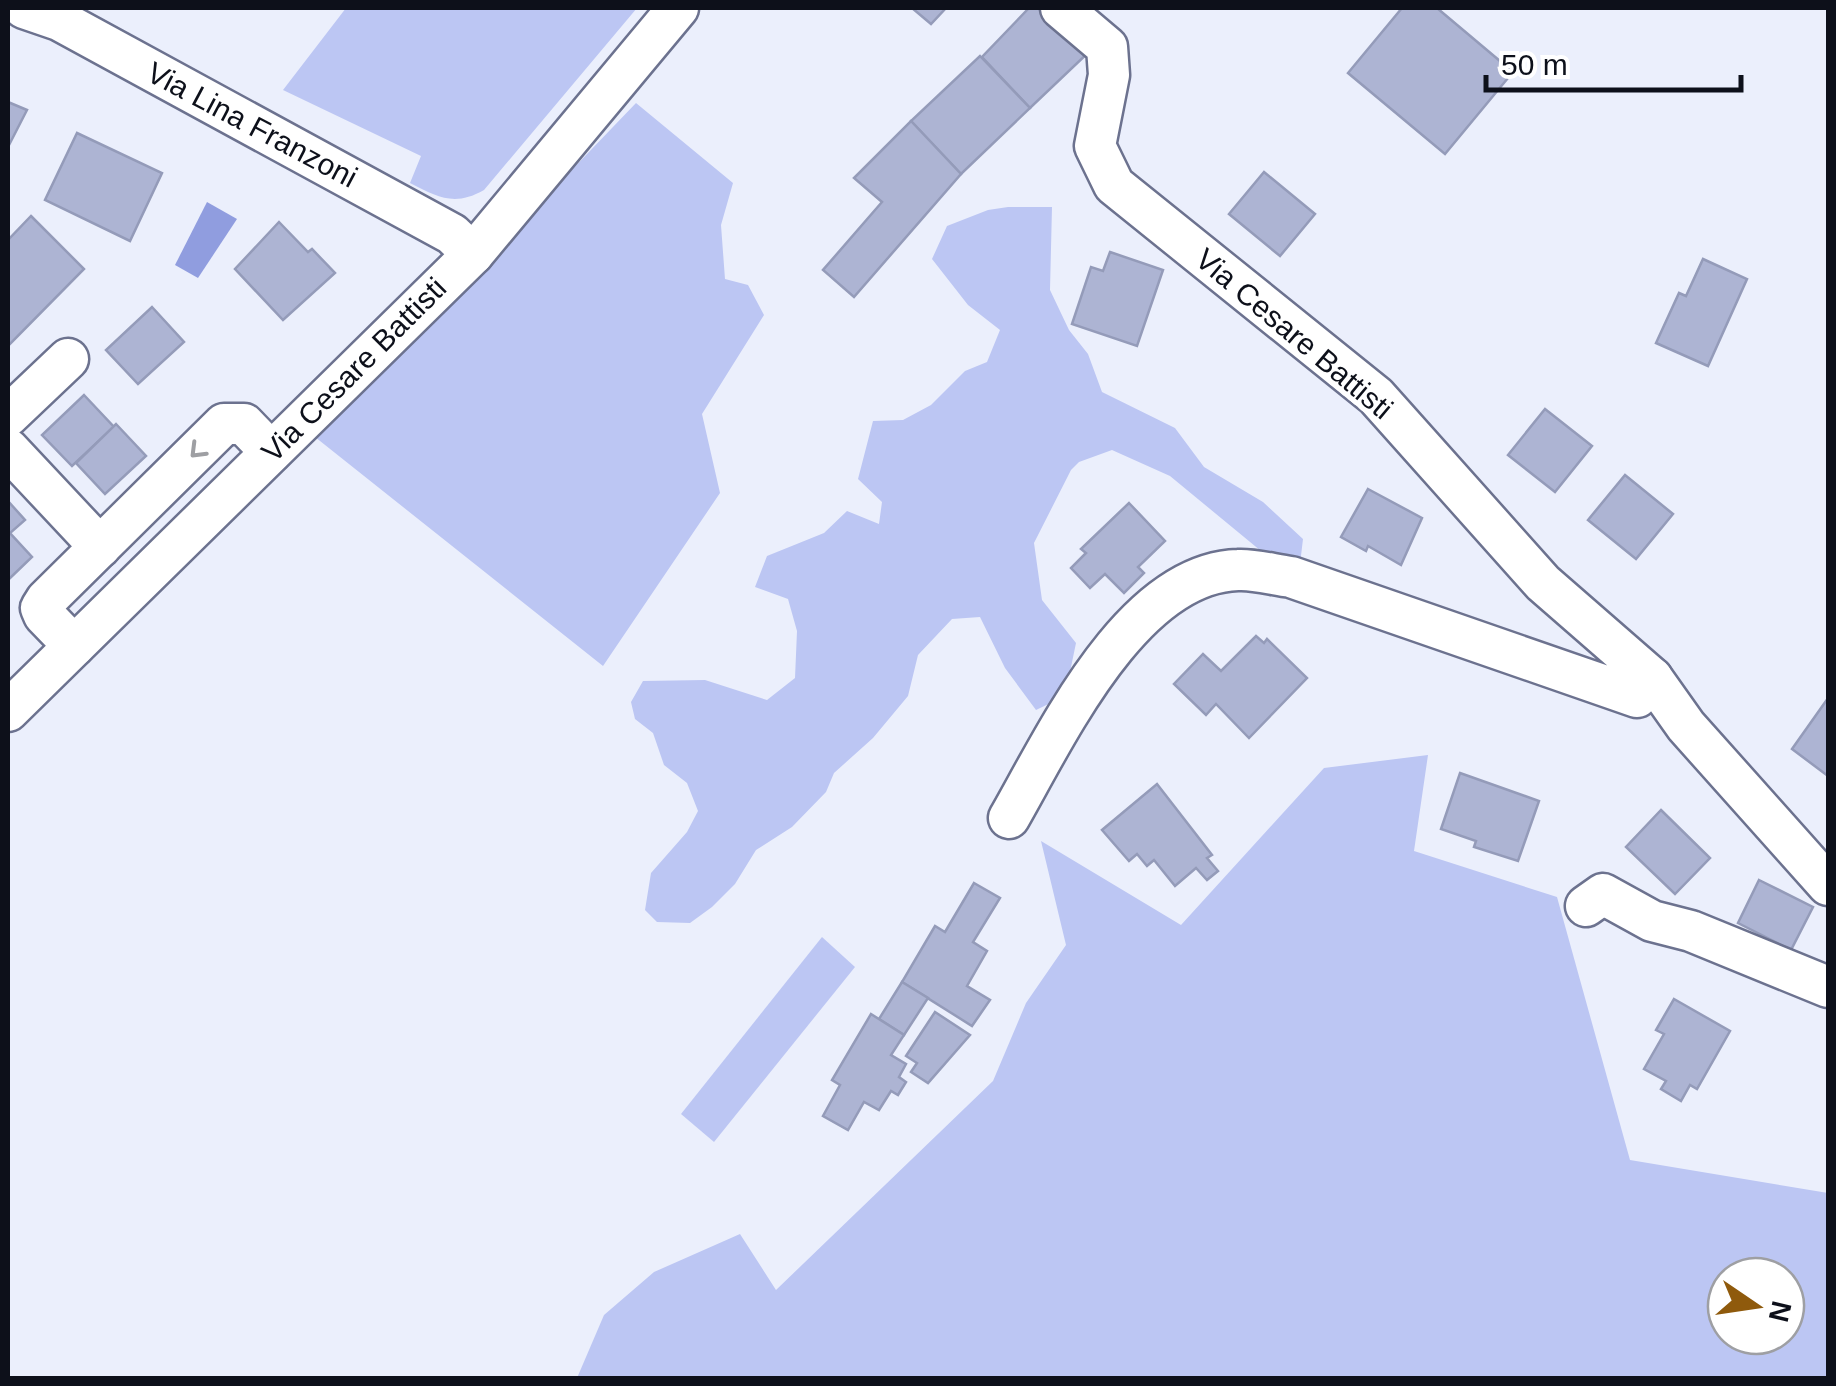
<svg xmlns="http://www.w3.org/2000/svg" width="1836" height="1386" viewBox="0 0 1836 1386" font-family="Helvetica,sans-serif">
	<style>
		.green { fill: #bcc6f3; fill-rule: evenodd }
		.water { fill: #909ddf }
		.building { fill: #adb4d3; stroke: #949bb9; stroke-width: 2.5 }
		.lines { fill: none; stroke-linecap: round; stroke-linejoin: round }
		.minor-casing { stroke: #6c728f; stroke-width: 45 }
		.minor { stroke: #fff; stroke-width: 40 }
		.oneway { stroke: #9e9fa3 }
		.labels { text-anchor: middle; stroke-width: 10; stroke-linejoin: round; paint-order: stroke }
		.street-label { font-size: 30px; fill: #0d101a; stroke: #fff }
	</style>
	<rect width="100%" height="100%" fill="#ebeffc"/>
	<g class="green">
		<path d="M346,8H637L484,190C454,207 438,197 410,183L421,156L283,90Z"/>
		<path d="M636,103L733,183L721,225L725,279L748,285L764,315L702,414L720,493L603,666L315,437Z"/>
		<path d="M1008,207H1052L1050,290L1069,330L1088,354L1102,392L1175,428L1204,467L1263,502L1303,539L1300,564L1261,551L1170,476L1112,450L1079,462L1071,470L1034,543L1042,600L1076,643L1065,696L1036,710L1005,668L980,617L952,619L918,655L908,696L873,738L834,773L826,792L792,827L756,850L735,884L712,907L690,923L657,922L645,910L651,873L687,832L698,811L687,783L664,765L653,733L635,719L631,702L643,681L705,680L767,700L795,678L797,631L788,599L755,587L767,556L824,533L847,511L879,524L882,502L858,479L873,421L903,420L931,405L965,371L987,362L1000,330L968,305L932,259L947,226L988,210Z"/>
		<path d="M1428,755L1414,851L1557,897L1630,1160L1828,1193V1378H577L604,1315L654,1272L740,1234L776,1290L993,1081L1026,1003L1066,945L1041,841L1181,925L1324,768ZM1786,1276V1336H1726V1276Z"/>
		<path d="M822,937L855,967L714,1142L681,1114Z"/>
	</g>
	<path class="water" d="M207,202L237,219L198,278L175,265Z"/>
	<g class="building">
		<path d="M912,8H946L931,24Z"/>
		<path d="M1029,8H1046L1091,50L1030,108L982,57Z"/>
		<path d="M1402,8H1437L1513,72L1445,154L1348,73Z"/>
		<path d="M980,56L1030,108L961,174L911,121Z"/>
		<path d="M8,102L27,110L8,147Z"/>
		<path d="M911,121L961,174L854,297L823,270L882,202L854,178Z"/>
		<path d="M77,133L162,173L130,241L45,200Z"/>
		<path d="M1264,172L1315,214L1280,256L1229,214Z"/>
		<path d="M31,216L84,269L8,346V240Z"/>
		<path d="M279,222L308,252L312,249L335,273L283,320L235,269Z"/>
		<path d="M1110,252L1163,270L1137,346L1072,324L1091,267L1103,271Z"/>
		<path d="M1703,259L1747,279L1708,366L1656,343L1679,293L1686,296Z"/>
		<path d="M152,307L184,342L138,384L106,350Z"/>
		<path d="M84,395L114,427L72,466L42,435Z"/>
		<path d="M1545,409L1592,446L1555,492L1508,455Z"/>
		<path d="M116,424L146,456L105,494L76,463Z"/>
		<path d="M1625,475L1673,514L1636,559L1588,520Z"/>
		<path d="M1368,489L1422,518L1401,565L1368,546L1366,551L1341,537Z"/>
		<path d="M8,501L25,520L10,533L32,557L8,580Z"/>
		<path d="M1129,503L1165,541L1138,567L1144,573L1124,593L1105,574L1090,588L1071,568L1086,553L1081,549Z"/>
		<path d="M1256,636L1264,643L1267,639L1307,678L1249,738L1216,704L1206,715L1174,684L1203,654L1221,671Z"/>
		<path d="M1826,701L1828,703V776L1792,749Z"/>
		<path d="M1460,773L1539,801L1518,861L1474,847L1476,841L1441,829Z"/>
		<path d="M1157,784L1212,855L1207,858L1218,871L1207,880L1196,868L1175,886L1154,860L1147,866L1137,854L1129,861L1102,830Z"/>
		<path d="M1661,810L1710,858L1675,894L1626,847Z"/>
		<path d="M1759,880L1813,907L1791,950L1738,923Z"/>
		<path d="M974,883L1000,898L973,942L987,951L967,986L990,1000L972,1026L902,982L935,926L945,932Z"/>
		<path d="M902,982L928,998L904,1035L879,1019Z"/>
		<path d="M1674,999L1730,1031L1697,1089L1690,1085L1681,1101L1661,1089L1666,1081L1644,1069L1664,1034L1656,1030Z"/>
		<path d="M935,1012L970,1035L928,1083L911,1072L917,1063L906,1056Z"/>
		<path d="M871,1014L904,1035L891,1055L906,1064L899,1077L906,1082L898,1095L891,1091L879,1110L864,1102L848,1130L823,1116L840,1085L832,1080Z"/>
	</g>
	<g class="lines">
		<g class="minor-casing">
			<g id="minor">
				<path d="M24,8L59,20L452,234L473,254"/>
				<path d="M8,416L68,359"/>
				<path d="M8,449L100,547"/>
				<path d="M74,646L44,615L41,608L46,600L224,424H244L271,452"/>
				<path d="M1652,678L1686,726L1828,885"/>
				<path d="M8,711L473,254L678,8"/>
				<path d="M1009,818C1055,738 1131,573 1238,570C1255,569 1274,575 1291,577L1637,697L1652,678L1543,583L1376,396L1114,185L1095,146L1109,75L1107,47L1061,8"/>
				<path d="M1586,906L1603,894L1652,921L1691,931L1828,987"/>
			</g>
		</g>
		<use href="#minor" class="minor"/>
	</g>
	<defs><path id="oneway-chevron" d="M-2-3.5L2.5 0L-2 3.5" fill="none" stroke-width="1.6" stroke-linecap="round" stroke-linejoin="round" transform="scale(2.5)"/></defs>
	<use class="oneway" href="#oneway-chevron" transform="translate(197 451) rotate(135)"/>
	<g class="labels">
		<g class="street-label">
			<text transform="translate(252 125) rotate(28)" y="10">Via Lina Franzoni</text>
			<text transform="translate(1294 334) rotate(40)" y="10">Via Cesare Battisti</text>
			<text transform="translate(354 370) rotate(-45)" y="10">Via Cesare Battisti</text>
		</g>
	</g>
	<rect width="1836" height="1386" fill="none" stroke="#0d101a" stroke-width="20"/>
	<g transform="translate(1756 1306) rotate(103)"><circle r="48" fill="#ffffff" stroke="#9e9fa3" stroke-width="2.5"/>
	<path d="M0-8L18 38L0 25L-18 38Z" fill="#8f5a0c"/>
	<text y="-15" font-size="28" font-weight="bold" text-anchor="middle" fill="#0d101a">N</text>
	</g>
	<path d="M1486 75v15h255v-15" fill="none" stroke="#0d101a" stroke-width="5"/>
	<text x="1501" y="75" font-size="30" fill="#0d101a" stroke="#ffffff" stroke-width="8" paint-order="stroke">50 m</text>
</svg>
